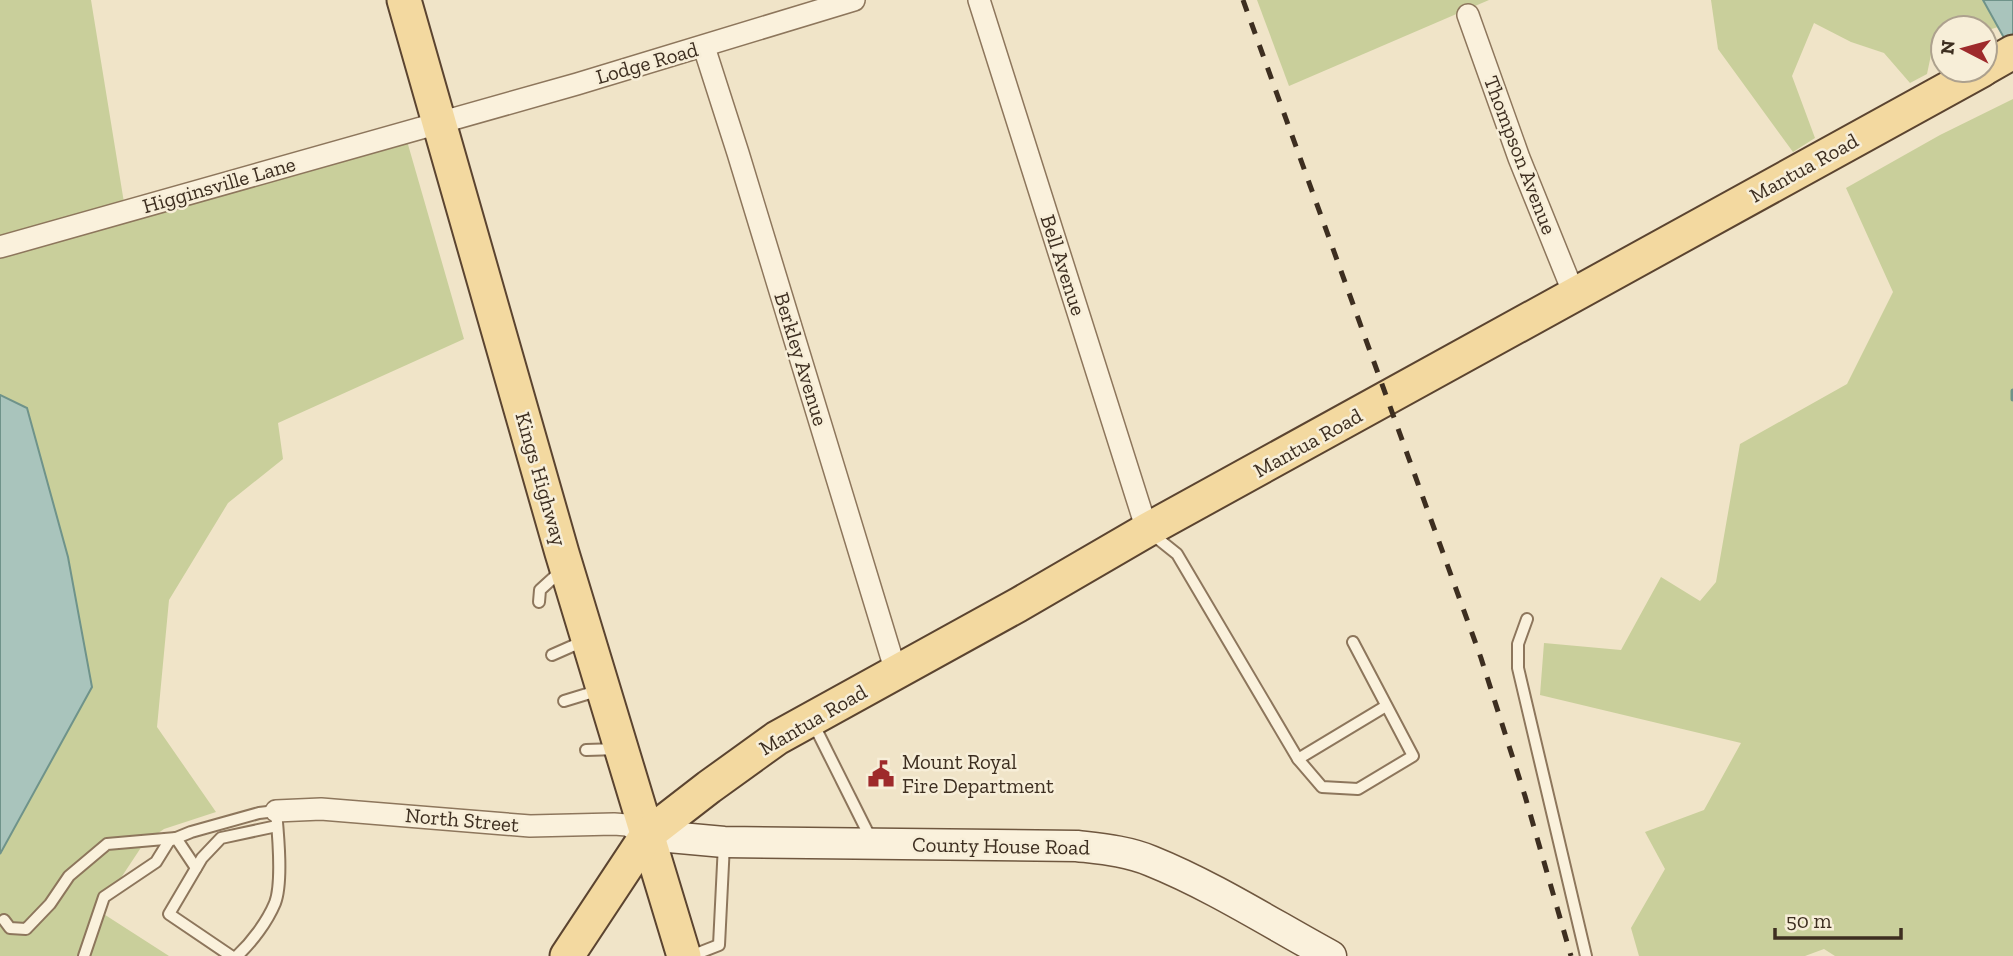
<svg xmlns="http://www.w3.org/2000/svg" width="2013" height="956" viewBox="0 0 2013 956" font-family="'Zilla Slab',serif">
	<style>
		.green { fill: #c9cf9b }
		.water { fill: #a9c4bc; stroke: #6f938a; stroke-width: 2 }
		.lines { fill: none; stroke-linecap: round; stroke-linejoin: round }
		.stream { stroke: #6f938a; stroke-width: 5 }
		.lane-casing { stroke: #8d765c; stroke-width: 14 }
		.street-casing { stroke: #8d765c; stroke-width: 24 }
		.secondary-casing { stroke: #6f573f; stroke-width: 33 }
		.primary-casing { stroke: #5b4430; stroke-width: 37 }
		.lane { stroke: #faf1dc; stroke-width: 10 }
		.street { stroke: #faf1dc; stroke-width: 21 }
		.secondary { stroke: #faf1dc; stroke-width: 30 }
		.primary { stroke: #f3d9a0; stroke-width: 33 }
		.rail { stroke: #3d2e20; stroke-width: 5; stroke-dasharray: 12 12; stroke-linecap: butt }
		.labels { text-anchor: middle; stroke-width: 5; stroke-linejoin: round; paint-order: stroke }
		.street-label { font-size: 21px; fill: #3d2e20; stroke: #f7eed8 }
		.poi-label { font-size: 21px; fill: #3d2e20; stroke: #f7eed8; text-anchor: start }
	</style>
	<rect width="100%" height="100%" fill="#f0e4c8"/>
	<g class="green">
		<path d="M0,0H91L126,215L405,134L464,339L278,423L283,459L228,503L169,600L157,727L216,812L164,829L144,843L99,911L169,956H0V854L92,687L68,557L27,409L0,395Z"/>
		<path d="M1257,0H1489L1289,86Z"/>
		<path d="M1711,0H1983L1998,27L1985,31V28H1943V46L1932,50L1927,74L1910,83L1884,53L1851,42L1814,23L1792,76L1815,138L1793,152L1718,49Z"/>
		<path d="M2013,99V956H1835L1824,949L1805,956H1639L1631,928L1665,869L1645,832L1704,810L1741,743L1540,695L1544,643L1621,650L1661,577L1700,601L1716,582L1740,444L1847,384L1893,292L1846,188L1940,135Z"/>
	</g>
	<g class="water">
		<path d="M1983,0H2013V54Z"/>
		<path d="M0,395L27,408L68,557L92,687L0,854Z"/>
	</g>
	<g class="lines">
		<path class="stream" d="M2013,391V399"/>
		<g class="lane-casing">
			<g id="lane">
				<path d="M1152,534L1177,554L1298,759L1322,787L1358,789L1413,756L1353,642"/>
				<path d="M539,602L540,590L562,570"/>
				<path d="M1527,619L1518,644V668L1586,956"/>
				<path d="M552,655L586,640"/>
				<path d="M564,701L600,690"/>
				<path d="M812,721L872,841"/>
				<path d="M586,750L618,749"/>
				<path d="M1298,759L1386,706"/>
				<path d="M4,920L10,928L26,929L50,904L69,876L107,844L176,838L196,868"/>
				<path d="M84,956L104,897L156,862L169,841L191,832L259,813L276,811C278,833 283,882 275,903C267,922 252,942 237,956"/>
				<path d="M231,956L169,914L202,858L221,838L277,826"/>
				<path d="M691,956L719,945L724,844"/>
			</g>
		</g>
		<g class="street-casing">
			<g id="street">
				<path d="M979,0L1147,530"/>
				<path d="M1468,15L1519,158L1574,294"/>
				<path d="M704,47L738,153L896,672"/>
				<path d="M0,247L577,84L854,0"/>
				<path d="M276,811L321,809L530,826L614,824L627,825L647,835"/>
			</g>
		</g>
		<g class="secondary-casing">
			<path id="secondary" d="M647,835L724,842L1077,846C1102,849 1127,851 1151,861C1213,886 1272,924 1331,956"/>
		</g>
		<g class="primary-casing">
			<g id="primary">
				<path d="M404,0L562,553L684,956"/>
				<path d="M1985,68L2013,52"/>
				<path d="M567,956L647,835L709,787L777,738L1018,605L1147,530L1982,70"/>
			</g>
		</g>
		<use href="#lane" class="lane"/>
		<use href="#street" class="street"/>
		<use href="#secondary" class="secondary"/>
		<use href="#primary" class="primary"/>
		<path class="rail" d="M1243,0L1481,658L1525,796L1571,956"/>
	</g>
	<defs>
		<g id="civic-bare" transform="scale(2.1)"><path d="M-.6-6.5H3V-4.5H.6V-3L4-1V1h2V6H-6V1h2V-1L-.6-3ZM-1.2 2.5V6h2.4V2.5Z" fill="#9e2a2b" stroke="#f7eed8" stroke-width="2.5" paint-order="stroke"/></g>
	</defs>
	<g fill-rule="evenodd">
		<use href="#civic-bare" x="881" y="774"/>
	</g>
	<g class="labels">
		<g class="street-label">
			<text transform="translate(647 63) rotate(-16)" y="7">Lodge Road</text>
			<text transform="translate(1520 155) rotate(69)" y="7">Thompson Avenue</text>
			<text transform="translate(1804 168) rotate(-29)" y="7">Mantua Road</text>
			<text transform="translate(219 185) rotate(-16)" y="7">Higginsville Lane</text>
			<text transform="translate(1063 265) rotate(72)" y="7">Bell Avenue</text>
			<text transform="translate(801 359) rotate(73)" y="7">Berkley Avenue</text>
			<text transform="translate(1308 443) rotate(-29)" y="7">Mantua Road</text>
			<text transform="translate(541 479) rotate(74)" y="7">Kings Highway</text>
			<text transform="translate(813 720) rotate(-30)" y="7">Mantua Road</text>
			<text transform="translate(462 820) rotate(5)" y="7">North Street</text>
			<text transform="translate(1001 846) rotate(1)" y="7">County House Road</text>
		</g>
		<g class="poi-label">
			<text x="902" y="769">Mount Royal<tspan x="902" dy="24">Fire Department</tspan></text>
		</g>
	</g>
	<g transform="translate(1964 49) rotate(276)"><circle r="33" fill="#f7eed8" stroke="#ada18e" stroke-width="2"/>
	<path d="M0-5L12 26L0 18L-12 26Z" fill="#9e2a2b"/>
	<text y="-10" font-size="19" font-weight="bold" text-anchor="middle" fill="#3d2e20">N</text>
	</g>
	<path d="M1775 928v10h126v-10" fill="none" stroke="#3d2e20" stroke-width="3.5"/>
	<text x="1786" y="928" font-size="21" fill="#3d2e20" stroke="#f7eed8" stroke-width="5" paint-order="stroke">50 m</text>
</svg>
